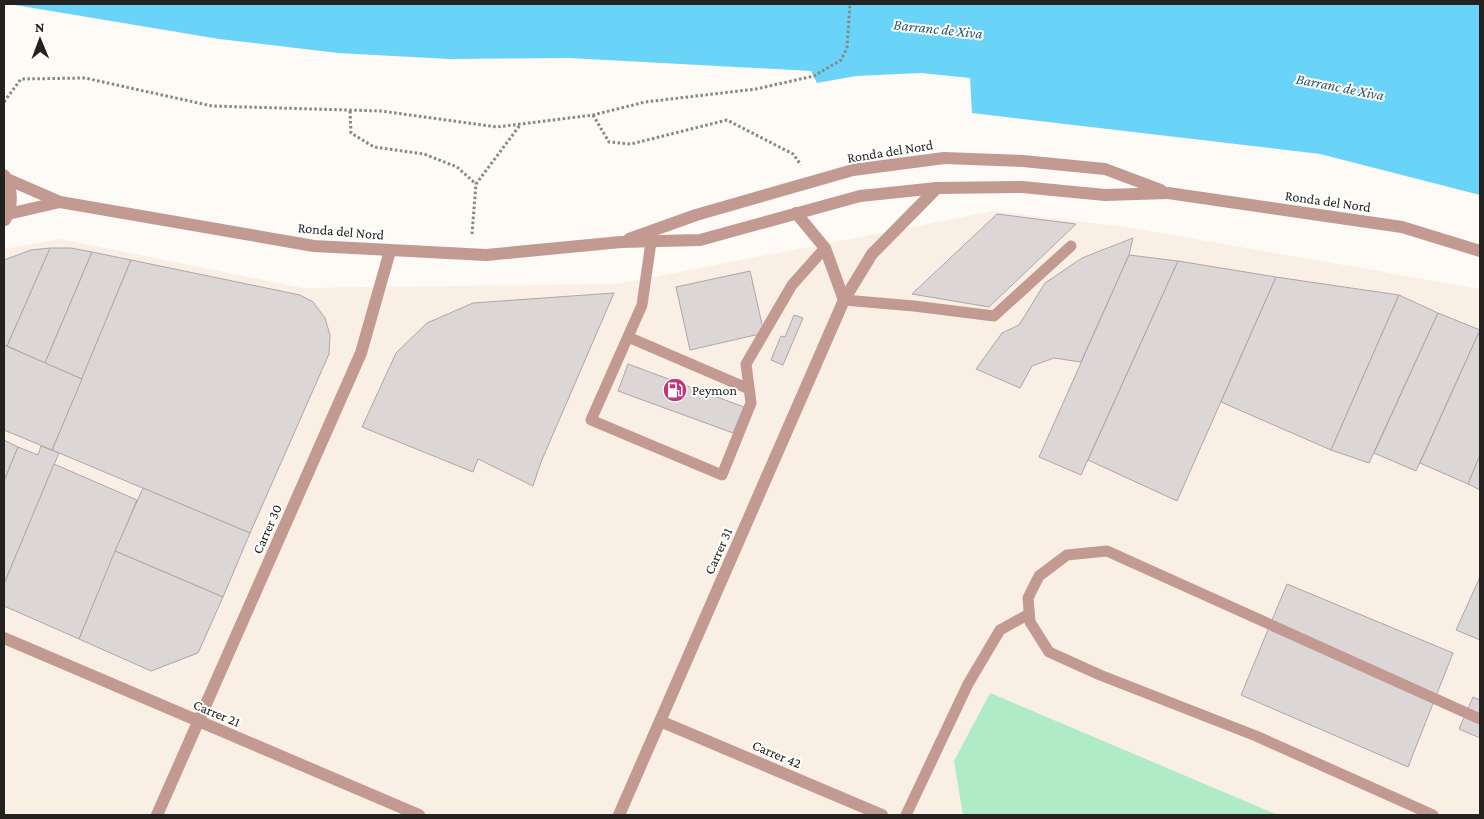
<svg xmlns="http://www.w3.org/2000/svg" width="1484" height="819" viewBox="0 0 1484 819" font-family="'Crimson Pro',serif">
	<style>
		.built { fill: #faefe4 }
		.green { fill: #aeebc6 }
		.water { fill: #6ad4f8 }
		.building { fill: #ddd6d7; stroke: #ada6a8 }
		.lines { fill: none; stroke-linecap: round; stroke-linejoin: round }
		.path { stroke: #898683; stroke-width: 3; stroke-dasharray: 2.5 2.5; stroke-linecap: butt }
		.service { stroke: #c29a91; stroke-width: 11 }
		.minor { stroke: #c29a91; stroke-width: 12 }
		.tertiary { stroke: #c29a91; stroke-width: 12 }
		.labels { text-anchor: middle; stroke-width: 4; stroke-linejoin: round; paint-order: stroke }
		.street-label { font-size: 14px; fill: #232220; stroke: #fff }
		.poi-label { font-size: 14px; fill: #232220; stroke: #fff; text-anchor: start }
		.water-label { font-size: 15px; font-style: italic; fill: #2a5867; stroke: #fff }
	</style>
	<rect width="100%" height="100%" fill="#fefaf5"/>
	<path class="built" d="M995,211L1133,228L1480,289V815H4V249L61,239L302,288L617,284Z"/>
	<path class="green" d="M990,693L1278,815H963L954,761Z"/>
	<path class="water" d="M9,4H1480V195L1320,154L972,113L970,78L921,73L856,76L817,83L811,71L569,58L449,59L338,53L219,39Z"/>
	<g class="building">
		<path d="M997,214L1076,224L989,307L912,294Z"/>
		<path d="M1133,238L1129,255L1081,362L1054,358L1032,366L1020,388L976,369L1002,333L1019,325L1045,283L1082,258Z"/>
		<path d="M50,248H71L92,252L45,363L7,346Z"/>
		<path d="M50,248L7,346L4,345V260L31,250Z"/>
		<path d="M92,252L131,260L82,379L45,363Z"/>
		<path d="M1129,255L1178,261L1081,475L1039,457Z"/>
		<path d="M131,260L300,295L313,302L325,318L330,335L329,354L250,533L52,450Z"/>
		<path d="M1178,261L1276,277L1177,501L1088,460Z"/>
		<path d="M750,271L764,333L690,350L676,287Z"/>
		<path d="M1276,277L1399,295L1331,450L1221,402Z"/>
		<path d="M614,293L541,462L533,486L478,459L473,472L362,427L396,353L427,323L473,303Z"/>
		<path d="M1399,295L1438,313L1369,463L1331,450Z"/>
		<path d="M1438,313L1480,330L1416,471L1374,453Z"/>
		<path d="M794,315L803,318L783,365L771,360L781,336L785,337Z"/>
		<path d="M1480,330V455L1468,484L1420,463Z"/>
		<path d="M4,345L82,379L52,450L4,430Z"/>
		<path d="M628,364L744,407L733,433L618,391Z"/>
		<path d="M4,440L18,447L4,481Z"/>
		<path d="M41,446L59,453L4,584V481L18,447L38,455Z"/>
		<path d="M1480,455V490L1468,484Z"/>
		<path d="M54,464L137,500L79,639L4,606V584Z"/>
		<path d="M143,488L250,533L223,597L115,551Z"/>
		<path d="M115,551L223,597L198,653L151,671L79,639Z"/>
		<path d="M1480,577V640L1456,630Z"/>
		<path d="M1287,584L1453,653L1408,767L1241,695Z"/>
		<path d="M1473,697L1480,700V738L1459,729Z"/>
	</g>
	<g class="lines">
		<g class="path">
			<path d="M4,102L21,79L85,78L212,106L381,111L497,127L593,115L645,102L756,89L814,76L841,60L847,48L850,4"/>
			<path d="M350,111L351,133L374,147L424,154L457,167L476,184"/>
			<path d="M593,115L609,142L631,144L727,120L793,154L801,165"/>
			<path d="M472,234L476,184L520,125"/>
		</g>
		<g class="service">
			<path d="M651,242L642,305L591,420L722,475L751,403L746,364L792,285L825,248"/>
			<path d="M844,300L914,306L994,316L1071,246"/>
			<path d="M628,337L749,389"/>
			<path d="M906,815L968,684L1000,630L1029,614"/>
			<path d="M1433,815L1256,736L1100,675L1049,652L1030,622L1028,598L1039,576L1067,555L1107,551L1480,719"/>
		</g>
		<g class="minor">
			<path d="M4,175C13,189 13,206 5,220"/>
			<path d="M7,179L60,202L314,246L486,255L621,242L700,240L860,196L937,188L1022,187L1105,195L1168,193"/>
			<path d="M796,213L825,248L844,300"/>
			<path d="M8,214L60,202"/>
			<path d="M629,239L696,215L853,170L944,158L1023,161L1105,169L1161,190"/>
			<path d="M4,638L419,815"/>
			<path d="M660,721L882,815"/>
			<path d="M157,815L361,353L390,251"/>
			<path d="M619,815L844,300L872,254L937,188"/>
		</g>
		<path class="tertiary" d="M1168,193L1402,227L1480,251"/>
	</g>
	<defs>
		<g id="fuel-disc" transform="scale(1.25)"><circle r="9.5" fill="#bd3779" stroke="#fff"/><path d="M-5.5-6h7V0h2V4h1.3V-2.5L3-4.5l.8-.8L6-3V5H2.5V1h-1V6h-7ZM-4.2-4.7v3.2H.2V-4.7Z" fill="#fff"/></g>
	</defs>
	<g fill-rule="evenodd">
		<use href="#fuel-disc" x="675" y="390"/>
	</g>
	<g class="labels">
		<g class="street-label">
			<text transform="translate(890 151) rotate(-9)" y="5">Ronda del Nord</text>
			<text transform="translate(1328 201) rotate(8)" y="5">Ronda del Nord</text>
			<text transform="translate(341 231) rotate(5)" y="5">Ronda del Nord</text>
			<text transform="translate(267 529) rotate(-66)" y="5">Carrer 30</text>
			<text transform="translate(718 551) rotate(-66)" y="5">Carrer 31</text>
			<text transform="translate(217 713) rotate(23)" y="5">Carrer 21</text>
			<text transform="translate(777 754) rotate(23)" y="5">Carrer 42</text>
		</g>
		<g class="poi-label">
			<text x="692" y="395">Peymon</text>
		</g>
		<g class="water-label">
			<text transform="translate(938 29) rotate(6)" y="5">Barranc de Xiva</text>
			<text transform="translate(1340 87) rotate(11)" y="5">Barranc de Xiva</text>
		</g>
	</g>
	<rect width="1484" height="819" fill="none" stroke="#232220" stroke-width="10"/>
	<g transform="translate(40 40) rotate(359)" stroke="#ffffff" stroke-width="4" paint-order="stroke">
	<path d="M0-4L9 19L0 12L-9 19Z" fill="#232220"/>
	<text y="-8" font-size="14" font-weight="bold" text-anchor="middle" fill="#232220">N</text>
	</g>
</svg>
